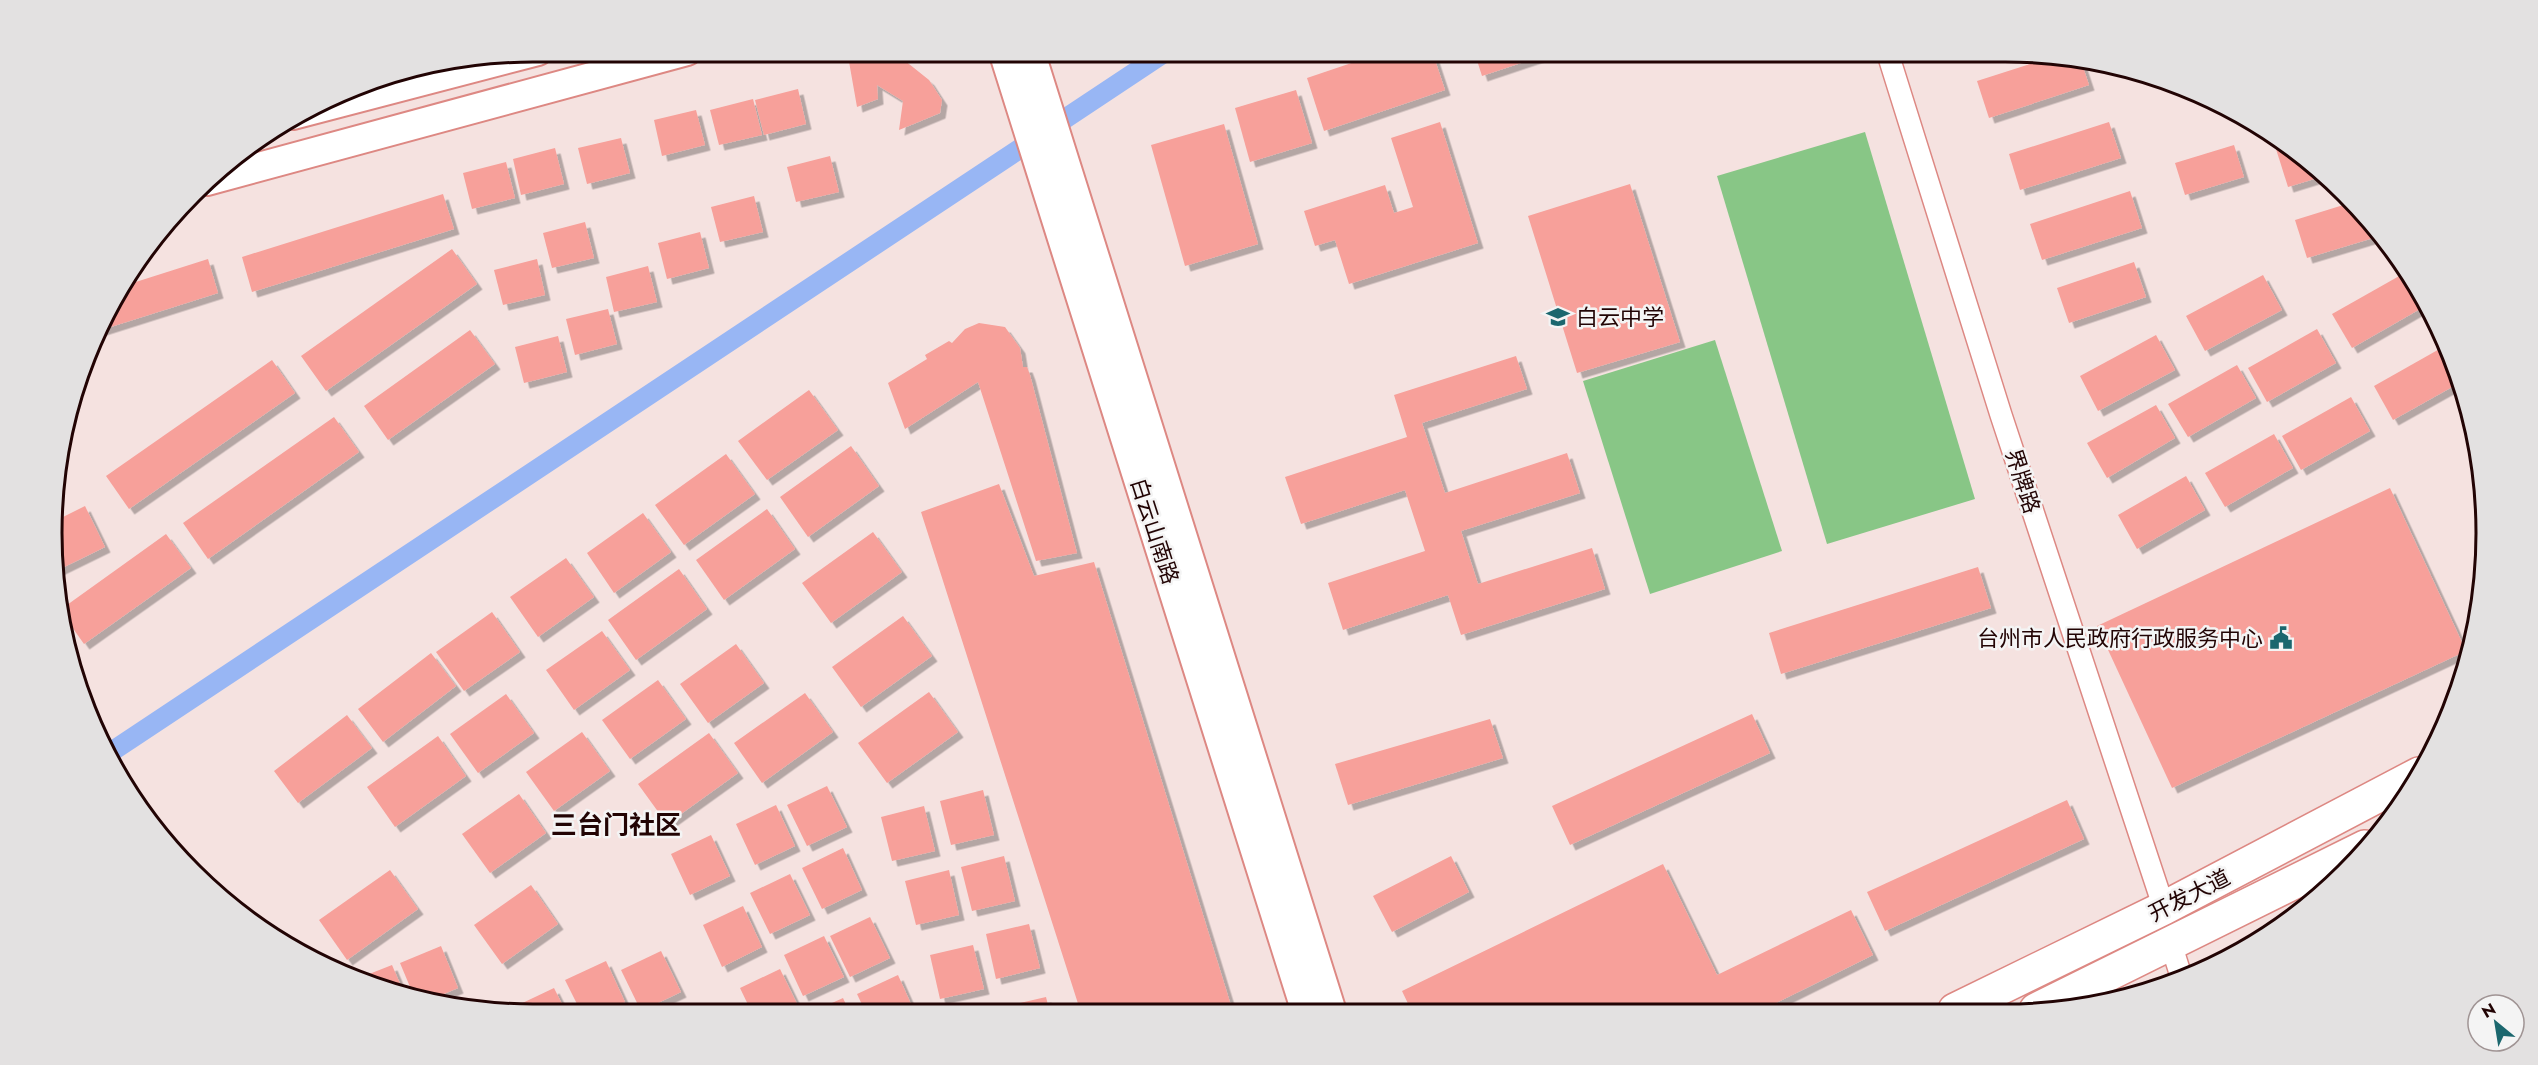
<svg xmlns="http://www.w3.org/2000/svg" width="2538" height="1065" viewBox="0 0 2538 1065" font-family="Jost,'Noto Sans SC',sans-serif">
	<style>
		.green { fill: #88c686 }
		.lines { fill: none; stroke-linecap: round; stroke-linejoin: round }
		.canal { stroke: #98b6f4; stroke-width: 20 }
		.building { fill: #f7a09a; filter: url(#shadow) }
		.street-casing { stroke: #dd8883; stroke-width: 24 }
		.secondary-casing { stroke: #dd8883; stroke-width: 32 }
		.primary-casing { stroke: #dd8883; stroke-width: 36 }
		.street { stroke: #fff; stroke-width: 21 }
		.secondary { stroke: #fff; stroke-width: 28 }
		.primary { stroke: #fff; stroke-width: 33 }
		.labels { text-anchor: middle; stroke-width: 5; stroke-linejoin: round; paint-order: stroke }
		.poi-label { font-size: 22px; fill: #220404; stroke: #f4f4f4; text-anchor: start }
		.street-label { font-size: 22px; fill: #220404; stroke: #f4f4f4 }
		.quarter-label { font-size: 26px; font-weight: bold; fill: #220404; stroke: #f4f4f4 }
		.rim { fill: none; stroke: #220404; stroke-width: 3 }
	</style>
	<defs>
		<filter id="shadow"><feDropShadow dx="5.5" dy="5.5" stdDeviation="0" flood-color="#0004"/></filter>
	</defs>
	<rect width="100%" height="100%" fill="#f5e2e0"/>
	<g class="green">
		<path d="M1865,132L1975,499L1827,544L1717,176Z"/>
		<path d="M1715,340L1782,551L1650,594L1583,381Z"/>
	</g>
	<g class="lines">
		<path class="canal" d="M108,754L1167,51"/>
	</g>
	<g class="building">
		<path d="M1387,51H1432L1445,90L1324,131L1307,78Z"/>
		<path d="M1474,51H1557L1482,76Z"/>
		<path d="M878,52L904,60L929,80L942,100L940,113L899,130L903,101L877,85L878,99L857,107L848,56Z"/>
		<path d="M2049,58L2082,64L2089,85L1989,118L1977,81Z"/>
		<path d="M798,89L806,124L764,135L755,100Z"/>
		<path d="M1296,90L1312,143L1250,162L1235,108Z"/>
		<path d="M753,99L762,135L719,145L710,110Z"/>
		<path d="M696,110L705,145L662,156L654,120Z"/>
		<path d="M1440,122L1478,243L1349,284L1335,240L1315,246L1304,211L1385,185L1394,213L1413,207L1391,138Z"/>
		<path d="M2109,122L2121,158L2020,190L2009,154Z"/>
		<path d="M1224,124L1258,244L1185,266L1151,145Z"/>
		<path d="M621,138L630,173L587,184L578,148Z"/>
		<path d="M2234,145L2244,177L2185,195L2175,163Z"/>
		<path d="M2288,145L2323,170L2327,175L2288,187L2276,149Z"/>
		<path d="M555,148L564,184L521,195L513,159Z"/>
		<path d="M830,156L839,192L796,202L787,167Z"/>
		<path d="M506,162L515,198L472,209L463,173Z"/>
		<path d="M1630,184L1680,342L1577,373L1528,216Z"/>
		<path d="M2130,191L2142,228L2042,260L2030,224Z"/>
		<path d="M443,194L454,229L252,292L242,257Z"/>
		<path d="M754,196L763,232L720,242L711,207Z"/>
		<path d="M2353,202L2383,235L2307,258L2295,220Z"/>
		<path d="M585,222L594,258L552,268L543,233Z"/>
		<path d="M700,232L709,268L667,279L658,243Z"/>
		<path d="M452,249L477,284L326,391L301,356Z"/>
		<path d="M208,259L218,293L98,331L120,287Z"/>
		<path d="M537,259L545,295L503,305L494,270Z"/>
		<path d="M2134,262L2146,297L2069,323L2057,288Z"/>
		<path d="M648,266L657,302L614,312L606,277Z"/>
		<path d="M2263,275L2282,310L2205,351L2186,316Z"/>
		<path d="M2401,275L2420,309L2352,348L2332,314Z"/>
		<path d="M608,309L617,344L575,355L566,319Z"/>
		<path d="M979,323L1005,327L1020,348L1023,367H1027L1030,375L1077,553L1036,561L978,382L905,429L888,383L927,359L925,355L949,341L952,343L965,329Z"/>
		<path d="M2317,329L2336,363L2267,402L2248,368Z"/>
		<path d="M470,330L495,364L388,440L364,406Z"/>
		<path d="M2156,335L2175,370L2098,411L2080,376Z"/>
		<path d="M558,336L567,372L524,383L515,347Z"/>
		<path d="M2443,347L2461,382L2393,420L2374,386Z"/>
		<path d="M1516,356L1527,389L1422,423L1445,493L1567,453L1580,493L1461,531L1478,584L1592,548L1605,589L1461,635L1448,595L1343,630L1328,583L1425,551L1405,490L1301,524L1285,477L1407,437L1394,395Z"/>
		<path d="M272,360L295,393L129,509L106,476Z"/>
		<path d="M2237,365L2256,398L2188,437L2168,404Z"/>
		<path d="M809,390L838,430L767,480L738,441Z"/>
		<path d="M2351,397L2370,431L2301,470L2282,436Z"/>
		<path d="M2156,405L2175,438L2107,478L2087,443Z"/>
		<path d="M334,417L359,452L208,559L183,523Z"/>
		<path d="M2274,434L2293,468L2225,507L2205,473Z"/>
		<path d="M851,446L879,486L808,537L780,497Z"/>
		<path d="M726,454L755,494L684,545L655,505Z"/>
		<path d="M2186,476L2205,510L2137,549L2118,515Z"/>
		<path d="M999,484L1034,576L1094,562L1233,1012L1081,1013L921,512Z"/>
		<path d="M2390,488L2466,651L2172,788L2097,626Z"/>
		<path d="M85,506L105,547L58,570L57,520Z"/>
		<path d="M767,509L795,549L724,600L696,560Z"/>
		<path d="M643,513L671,552L614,593L587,553Z"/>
		<path d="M873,532L902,572L831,623L802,583Z"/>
		<path d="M166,534L191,568L84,644L60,610Z"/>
		<path d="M566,558L594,597L538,637L510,597Z"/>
		<path d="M1978,567L1991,608L1781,674L1769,633Z"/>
		<path d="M679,569L707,609L636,660L608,620Z"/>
		<path d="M492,612L520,652L464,691L436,652Z"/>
		<path d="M903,616L932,656L861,707L832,667Z"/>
		<path d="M602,631L630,670L574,710L546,670Z"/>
		<path d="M736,644L764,683L708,723L680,684Z"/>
		<path d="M431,653L456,686L383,742L358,709Z"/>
		<path d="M658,680L686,719L630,759L602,720Z"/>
		<path d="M929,692L958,732L887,783L858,743Z"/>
		<path d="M805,693L833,732L762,783L734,743Z"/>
		<path d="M506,694L534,733L478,773L450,734Z"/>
		<path d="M1752,714L1770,753L1570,845L1552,806Z"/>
		<path d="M347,715L372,748L298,803L274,771Z"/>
		<path d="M1490,719L1503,758L1348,805L1335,764Z"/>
		<path d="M582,732L610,771L554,811L526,772Z"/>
		<path d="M709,733L738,773L667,824L638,784Z"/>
		<path d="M438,736L466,776L395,827L367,787Z"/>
		<path d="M827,786L847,827L807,846L787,805Z"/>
		<path d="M983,790L994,835L951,845L940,801Z"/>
		<path d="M519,794L546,833L490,873L462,834Z"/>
		<path d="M2067,800L2084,839L1885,931L1867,892Z"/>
		<path d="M776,805L795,846L755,865L736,824Z"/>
		<path d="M924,806L935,851L892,861L881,817Z"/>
		<path d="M711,835L730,876L690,895L671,854Z"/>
		<path d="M843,848L862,890L822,909L802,868Z"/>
		<path d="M1004,856L1015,901L972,911L961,867Z"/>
		<path d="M1451,856L1469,892L1392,932L1373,896Z"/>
		<path d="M1663,864L1717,975L1851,910L1873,955L1760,1011L1412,1012L1402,991Z"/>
		<path d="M390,870L418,909L347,960L319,920Z"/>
		<path d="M949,870L959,915L916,925L905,881Z"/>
		<path d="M790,874L810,915L770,934L750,893Z"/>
		<path d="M531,885L558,924L502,964L474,925Z"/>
		<path d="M743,906L762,947L722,967L703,925Z"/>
		<path d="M870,917L890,958L850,977L830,936Z"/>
		<path d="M1029,924L1040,968L996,979L986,934Z"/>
		<path d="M824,936L844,977L803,996L784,955Z"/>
		<path d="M973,945L984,989L940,999L930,955Z"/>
		<path d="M441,946L458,988L434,998L413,994L400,963Z"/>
		<path d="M661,951L681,992L641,1011L621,970Z"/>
		<path d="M606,961L625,1002L600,1014H582L565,980Z"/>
		<path d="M392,965L404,993L378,989L359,978Z"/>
		<path d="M780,969L800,1010L793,1013H752L740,988Z"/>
		<path d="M898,975L915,1013H866L857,994Z"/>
		<path d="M554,988L567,1014H532L517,1011L514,1007Z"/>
		<path d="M1046,997L1050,1013H1005L1003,1007Z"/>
		<path d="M843,998L850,1013H810Z"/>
	</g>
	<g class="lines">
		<g class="street-casing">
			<g id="street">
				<path d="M1887,51L2001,415L2164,908"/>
				<path d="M2171,944L2181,976"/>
			</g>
		</g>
		<g class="secondary-casing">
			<g id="secondary">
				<path d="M1003,51L1306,1012"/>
				<path d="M1030,51L1332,1012"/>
				<path d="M293,115L538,51"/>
				<path d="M207,181L687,51"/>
			</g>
		</g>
		<g class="primary-casing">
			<g id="primary">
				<path d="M1955,1010L2164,908L2419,774"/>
				<path d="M2036,1010L2365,847"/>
			</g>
		</g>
		<use href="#street" class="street"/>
		<use href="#secondary" class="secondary"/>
		<use href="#primary" class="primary"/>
	</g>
	<defs>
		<g id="school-bare" transform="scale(1.8)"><path d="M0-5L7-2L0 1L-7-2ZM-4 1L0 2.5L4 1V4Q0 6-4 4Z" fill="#1b676e" stroke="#f4f4f4" stroke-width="2.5" paint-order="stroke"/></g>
		<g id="civic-bare" transform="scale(1.8)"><path d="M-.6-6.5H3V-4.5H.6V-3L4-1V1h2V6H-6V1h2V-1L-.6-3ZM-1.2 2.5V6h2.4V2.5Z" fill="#1b676e" stroke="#f4f4f4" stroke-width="2.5" paint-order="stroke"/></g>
	</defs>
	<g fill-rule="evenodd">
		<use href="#school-bare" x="1558" y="317"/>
		<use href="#civic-bare" x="2281" y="638"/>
	</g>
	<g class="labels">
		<g class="poi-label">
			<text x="1576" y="325">白云中学</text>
			<text x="2263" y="646" text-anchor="end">台州市人民政府行政服务中心</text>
		</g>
		<g class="street-label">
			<text transform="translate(2023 481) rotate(72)" y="8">界牌路</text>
			<text transform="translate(1155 531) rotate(72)" y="8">白云山南路</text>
			<text transform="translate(2189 895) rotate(-27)" y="8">开发大道</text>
		</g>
		<g class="quarter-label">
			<text x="616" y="834">三台门社区</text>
		</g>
	</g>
	<path d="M0 0H2538V1065H0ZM533 62H2005A471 471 0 0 1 2476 533V533A471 471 0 0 1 2005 1004H533A471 471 0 0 1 62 533V533A471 471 0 0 1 533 62Z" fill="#e3e1e1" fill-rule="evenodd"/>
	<path class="rim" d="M533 62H2005A471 471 0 0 1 2476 533V533A471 471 0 0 1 2005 1004H533A471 471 0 0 1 62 533V533A471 471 0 0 1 533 62Z"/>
	<g transform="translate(2496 1023) rotate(330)"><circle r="28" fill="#f4f4f4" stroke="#a09494" stroke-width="1.5"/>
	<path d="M0-4.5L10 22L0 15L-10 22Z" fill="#1b676e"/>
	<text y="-9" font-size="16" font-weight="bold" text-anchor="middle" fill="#220404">N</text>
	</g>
</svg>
